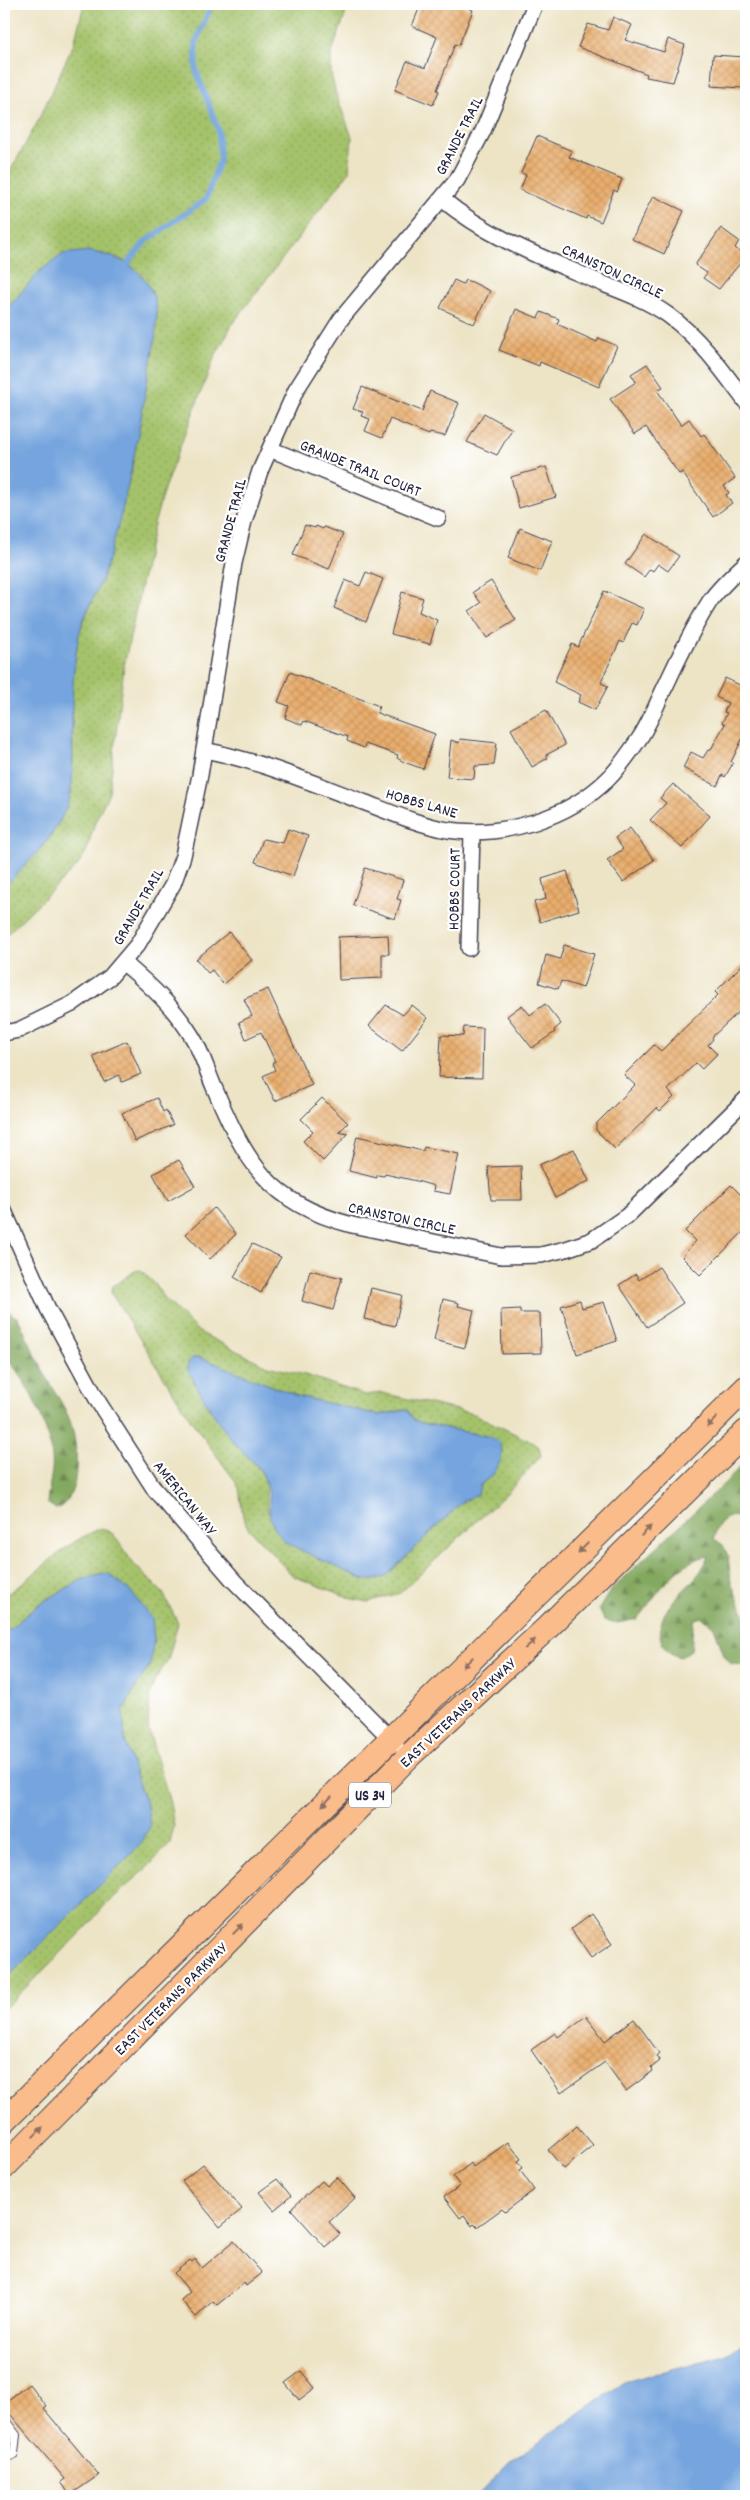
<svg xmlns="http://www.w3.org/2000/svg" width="750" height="2500" viewBox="0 0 750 2500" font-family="Dekko,sans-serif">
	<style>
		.grass { fill: url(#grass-dots); stroke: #637252; fill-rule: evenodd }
		.forest { fill: url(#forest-firs); stroke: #52654c }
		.water { fill: #74a4de; stroke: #4b638c }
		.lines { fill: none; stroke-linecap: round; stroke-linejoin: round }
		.stream { stroke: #74a4de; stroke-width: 5.5 }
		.building { fill: url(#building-cross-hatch) }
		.service-casing { stroke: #403f50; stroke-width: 10 }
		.minor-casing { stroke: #403f50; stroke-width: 18 }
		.primary-casing { stroke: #403f50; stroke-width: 26 }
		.service { stroke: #fff; stroke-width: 8 }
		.minor { stroke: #fff; stroke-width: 15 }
		.primary { stroke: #f9bc8a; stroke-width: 24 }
		.oneway { fill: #8e6f62 }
		.labels { text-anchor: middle; stroke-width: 4.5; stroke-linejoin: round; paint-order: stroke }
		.shield { fill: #fff; stroke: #646476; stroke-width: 1 }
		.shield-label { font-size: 15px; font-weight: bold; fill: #22223b }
		.street-label { font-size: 16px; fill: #22223b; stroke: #fff }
	</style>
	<defs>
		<pattern id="grass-dots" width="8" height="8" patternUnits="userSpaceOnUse" patternTransform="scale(1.25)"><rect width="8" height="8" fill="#a4c26a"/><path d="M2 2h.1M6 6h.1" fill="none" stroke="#8da65d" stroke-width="1.8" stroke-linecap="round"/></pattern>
		<pattern id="forest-firs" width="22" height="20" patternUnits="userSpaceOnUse" patternTransform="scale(1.25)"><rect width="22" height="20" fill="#83a85e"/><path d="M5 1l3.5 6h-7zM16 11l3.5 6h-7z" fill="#6b884f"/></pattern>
		<pattern id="building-cross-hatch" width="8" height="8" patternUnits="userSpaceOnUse" patternTransform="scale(1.25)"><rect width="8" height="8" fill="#e9ae6d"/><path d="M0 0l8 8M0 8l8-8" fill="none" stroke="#c8955f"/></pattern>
	</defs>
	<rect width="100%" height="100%" fill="#fff"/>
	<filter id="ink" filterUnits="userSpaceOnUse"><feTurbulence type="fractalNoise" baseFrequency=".02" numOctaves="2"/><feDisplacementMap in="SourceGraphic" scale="10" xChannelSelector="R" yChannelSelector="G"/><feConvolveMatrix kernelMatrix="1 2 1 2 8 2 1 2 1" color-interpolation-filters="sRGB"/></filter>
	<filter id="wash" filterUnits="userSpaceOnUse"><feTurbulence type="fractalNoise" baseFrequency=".0096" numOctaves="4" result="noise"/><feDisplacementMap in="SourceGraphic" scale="20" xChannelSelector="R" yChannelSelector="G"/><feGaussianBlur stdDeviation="1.12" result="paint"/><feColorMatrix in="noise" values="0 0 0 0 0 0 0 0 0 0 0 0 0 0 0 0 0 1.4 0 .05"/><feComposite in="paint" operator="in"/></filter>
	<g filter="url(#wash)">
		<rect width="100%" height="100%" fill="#ede4c6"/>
		<g class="grass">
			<path d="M84,4H349L331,55V74L336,94L352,137L349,172L233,323L214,358L164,489L153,528L124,666L109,793L95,822L87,850L78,865L4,937V887L51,837L73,762L72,679L79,633L102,576L131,474L156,318L128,263L116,257L88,251L41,270L4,312V182L38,121L74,43Z"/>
			<path d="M141,1270L155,1284L163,1297L199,1332L267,1366L309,1376L364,1395L382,1393L474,1414L534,1443L539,1447L541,1456L510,1490L400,1593L368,1602L353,1599L293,1576L248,1528L243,1517L239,1488L233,1478L192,1422L111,1293L113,1286L135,1271ZM199,1357L297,1396L379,1415L407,1409L414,1420L422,1423L490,1437C487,1464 490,1487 463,1501L385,1577L375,1580L268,1512L265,1479L255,1462L237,1445L194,1381Z"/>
			<path d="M102,1528L113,1534L133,1563L163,1593L178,1623L168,1660L155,1680L150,1695L148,1728L170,1803L174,1826L170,1843L146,1869L104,1906L85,1929L4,2009V1981L57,1926L147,1806C138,1783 119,1737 123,1712C127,1696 141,1679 150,1665L83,1579L39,1604L4,1634V1596C37,1575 64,1542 102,1528Z"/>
		</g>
		<g class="forest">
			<path d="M4,1309L18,1318C27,1337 35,1356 45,1374C53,1389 64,1405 70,1421C78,1443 83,1499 56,1509L47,1503C48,1488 54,1471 52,1457C47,1421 27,1381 4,1354Z"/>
			<path d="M746,1460V1516C728,1514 717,1520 714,1539L723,1545L728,1556L731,1582L746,1619V1662L742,1665L731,1664L724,1655L714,1627L702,1617L695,1619C691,1630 693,1639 691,1650L680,1657C656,1651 656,1626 668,1608C681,1589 701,1579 708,1556C676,1561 656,1596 637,1619L618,1623L604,1620L599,1609L610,1591L727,1481Z"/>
		</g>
		<g class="water">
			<path d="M88,251C117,257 141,264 153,295C162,318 152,353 148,377C137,444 125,512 103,576C96,595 83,615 79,635C73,665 72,695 72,725C72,745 75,787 68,804C54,838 29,862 4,887V312L41,270L63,254Z"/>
			<path d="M199,1357L297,1396L379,1415L407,1410L414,1420L422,1423L490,1437L499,1442L502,1450L501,1459L494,1474L480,1485L478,1495L463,1501L385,1577L375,1580H364L286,1543C259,1513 276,1509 265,1480C260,1464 246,1457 236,1445C218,1423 201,1395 188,1370V1363L192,1358Z"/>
			<path d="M108,1573L131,1592L152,1618L154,1638L150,1665L135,1688L123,1712L125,1740L136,1778L147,1806L150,1826L141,1844L4,1981V1634L39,1604L83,1579Z"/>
			<path d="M746,2342V2496H477L510,2462L624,2382L725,2355Z"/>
		</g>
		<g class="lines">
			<path class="stream" d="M128,263L146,241L206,199L220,159L218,129L196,70V42L212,4"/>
		</g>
		<g id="blocks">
			<g class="building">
				<path d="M421,4H458L473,10L459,45L455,44L437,90L439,91L433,105L395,90L407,61L425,68L437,37L412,26Z"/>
				<path d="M613,17L632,25L625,40L664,52L668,39L685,45L673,82L646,77L647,74L578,47L588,24L608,30Z"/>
				<path d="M713,55L745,57L743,88L711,86Z"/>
				<path d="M537,136L572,151L569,157L622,179L617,192L614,190L601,222L587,216L586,219L520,190L526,175L521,173Z"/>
				<path d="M653,196L684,211L664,254L632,239Z"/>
				<path d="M721,228L739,241L735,248L746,256L719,289L703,278L707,273L695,265Z"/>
				<path d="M454,280L463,284L465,280L472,282L490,291L474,324L440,308Z"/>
				<path d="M516,309L538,318L541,312L559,319L557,324L597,342L599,338L617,346L599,387L540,362L539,366L499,350Z"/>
				<path d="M647,364L663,387L657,390L681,425L689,419L701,436L704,434L735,478L724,486L729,493L726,495L732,503L713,517L682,472L679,474L646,427L635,434L610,399L636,382L631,374Z"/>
				<path d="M362,387L422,411L430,391L459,403L445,436L430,433L429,435L390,419L382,438L365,431L370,419L361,416L363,412L353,409Z"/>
				<path d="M484,413L512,429L497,455L467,442Z"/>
				<path d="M546,467L556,497L519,508L511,477Z"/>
				<path d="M305,525L315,528L316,526L323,529L324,527L343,534L329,569L293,555Z"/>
				<path d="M520,528L552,541L540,571L508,558Z"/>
				<path d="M646,534L679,556L668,571L658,564L653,571L650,569L644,577L625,564Z"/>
				<path d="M366,572L383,579L366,622L334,608L345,580L360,586Z"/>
				<path d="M491,581L516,620L487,638L469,611L481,603L473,592Z"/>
				<path d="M604,591L644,609L637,625L632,623L623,643L620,641L603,677L601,683L608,686L595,710L578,702L581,695L554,682L572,644L578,647Z"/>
				<path d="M402,592L423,598L419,612L437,620L430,644L391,634Z"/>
				<path d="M290,672L379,706L377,713L435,734L423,769L404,762L397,758L398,755L365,744L364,748L347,741L348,737L304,721L302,725L285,718L289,706L278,702Z"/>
				<path d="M725,678L746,688V731L731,762L733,763L725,777L722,775L717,786L683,768L691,752L703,758L708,750L710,751L725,724L722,723L727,713L724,712L728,703L716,697Z"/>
				<path d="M546,710L565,745L546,755L548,758L532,767L511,729Z"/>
				<path d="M460,739L497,743L494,765L475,766L474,779L447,777L451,740L459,743Z"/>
				<path d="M673,784L710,816L682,848L650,820L666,803L660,798Z"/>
				<path d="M630,828L654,860L623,882L607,860L623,849L615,838Z"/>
				<path d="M288,829L308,836L293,876L255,862L263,839L283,843Z"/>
				<path d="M365,868L403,880L397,899L401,900L395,919L353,905Z"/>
				<path d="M567,871L579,910L540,922L534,902L546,899L542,879Z"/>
				<path d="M229,932L252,960L223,984L212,970L208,973L196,959Z"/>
				<path d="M388,935L389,954H382V978L339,980L338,937Z"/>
				<path d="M564,945L594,954L583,988L561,981L558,989L539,983L546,955L560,959Z"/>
				<path d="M746,961V1005L712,1037L713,1039L708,1045L717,1054L702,1069L696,1063L668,1090L674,1097L660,1111L657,1108L615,1149L596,1130V1124L635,1085L624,1075L654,1045L661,1051L718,995L715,992Z"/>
				<path d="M268,989L312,1085L275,1101L263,1076L275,1070L272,1063L275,1061L261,1032L246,1039L239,1022L252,1016L244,999Z"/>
				<path d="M545,1004L561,1024L554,1030L555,1032L532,1048L507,1016L522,1005L530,1015Z"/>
				<path d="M386,1005L403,1015L412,1005L428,1018L402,1051L369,1026Z"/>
				<path d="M464,1027L483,1028L482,1078L439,1077L441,1035L463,1036Z"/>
				<path d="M127,1041L141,1074L122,1082L119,1075L104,1082L93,1056Z"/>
				<path d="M157,1098L163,1112L166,1110L173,1125L135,1141L122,1113Z"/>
				<path d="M322,1098L348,1123L339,1132L348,1134L323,1161L303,1141L313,1131L301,1119Z"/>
				<path d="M357,1136L423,1151L424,1147L459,1154L450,1194L433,1191L434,1186L417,1181L385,1174L384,1176L377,1175V1178L349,1171Z"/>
				<path d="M574,1149L589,1181L555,1198L539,1165Z"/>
				<path d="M179,1160L195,1186L168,1201L153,1174Z"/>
				<path d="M521,1166L522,1200H491L488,1167Z"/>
				<path d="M731,1185L746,1200V1229L700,1275L682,1257L695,1241L685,1231Z"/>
				<path d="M214,1208L236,1234L210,1259L186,1234Z"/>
				<path d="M252,1244L281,1257L261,1293L234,1277Z"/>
				<path d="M659,1267L683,1303L647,1327L619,1285L636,1274L639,1280Z"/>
				<path d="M310,1270L342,1278L333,1310L302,1301Z"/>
				<path d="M371,1288L402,1295L395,1326L364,1319Z"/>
				<path d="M443,1299L459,1303L458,1306L474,1310L465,1348L434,1340Z"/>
				<path d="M580,1300L582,1308L604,1302L617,1341L577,1354L561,1306Z"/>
				<path d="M520,1309V1313H540L541,1353L502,1354L501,1310Z"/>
				<path d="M591,1914L612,1944L591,1958L571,1929Z"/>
				<path d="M586,2016L605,2041L634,2019L659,2053L656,2056L660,2061L651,2068L653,2071L626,2091L605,2062L561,2093L531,2050L555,2033L558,2037Z"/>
				<path d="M577,2126L593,2145L564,2169L548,2150Z"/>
				<path d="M508,2142L521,2159L518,2161L523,2168L520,2170L534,2190L505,2212L502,2209L477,2227L474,2224L472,2226L464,2215L460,2218L444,2197L460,2186L453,2177L471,2163L473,2167Z"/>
				<path d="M203,2164L242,2209L220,2227L182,2181Z"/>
				<path d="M337,2177L355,2198L329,2222L340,2234L325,2247L291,2209L322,2181L327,2186Z"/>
				<path d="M277,2179L291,2196L274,2210L259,2192Z"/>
				<path d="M234,2241L262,2273L246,2286L244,2283L217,2305L213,2301L196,2317L181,2300L190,2292L174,2273L190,2260L192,2262L195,2259L202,2268Z"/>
				<path d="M301,2371L315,2388L299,2400L285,2383Z"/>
				<path d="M29,2384L47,2407L44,2409L99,2475L70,2495L61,2482L65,2479L4,2407V2403Z"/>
			</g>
		</g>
	</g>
	<g filter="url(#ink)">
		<use href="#blocks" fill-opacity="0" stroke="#403f50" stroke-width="1"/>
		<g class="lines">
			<g class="service-casing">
				<path id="service" d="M4,2419L16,2435L14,2454L4,2460"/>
			</g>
			<g class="minor-casing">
				<g id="minor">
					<path d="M442,199C490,239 549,260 606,285C627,293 650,302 668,315C700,338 723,371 746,402"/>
					<path d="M270,449L438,518"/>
					<path d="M204,750C260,761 312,783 366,803C392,813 420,825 448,830C504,838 569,818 609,778C620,767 630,752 639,739C650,723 657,703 666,685C679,657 693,628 710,601C719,588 734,574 746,563"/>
					<path d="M469,948L472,832"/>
					<path d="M124,963C151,986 175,1008 193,1038C202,1053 207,1071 214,1087C246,1162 268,1203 352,1225L501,1256L541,1255L566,1249L592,1240L627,1216L746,1099"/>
					<path d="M4,1033L19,1030L72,1004L110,977L138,944L173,884L183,856L200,775L234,563L244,521L260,471L296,390L341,319L457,180L483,131L535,4"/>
					<path d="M4,1211L48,1309L99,1403L155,1490L234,1581L396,1744"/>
				</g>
			</g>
			<g class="primary-casing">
				<g id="primary">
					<path d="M4,2121L746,1388"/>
					<path d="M4,2167L409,1756L547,1628L746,1432"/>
				</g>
			</g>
			<use href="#service" class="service"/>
			<use href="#minor" class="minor"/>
			<use href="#primary" class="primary"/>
		</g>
		<defs><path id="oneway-solid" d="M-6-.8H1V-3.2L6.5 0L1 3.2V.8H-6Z" transform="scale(1.25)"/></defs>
		<g class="oneway">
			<use href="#oneway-solid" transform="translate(712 1422) rotate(135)"/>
			<use href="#oneway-solid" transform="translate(646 1531) rotate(-45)"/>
			<use href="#oneway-solid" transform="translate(583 1548) rotate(135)"/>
			<use href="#oneway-solid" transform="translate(530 1644) rotate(-42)"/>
			<use href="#oneway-solid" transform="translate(468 1662) rotate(135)"/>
			<use href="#oneway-solid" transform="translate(327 1801) rotate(135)"/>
			<use href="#oneway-solid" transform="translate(238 1929) rotate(-45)"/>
			<use href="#oneway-solid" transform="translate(38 2132) rotate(-45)"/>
		</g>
	</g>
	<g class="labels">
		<rect class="shield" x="349" y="1782.5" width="42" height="25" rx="4"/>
		<g class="shield-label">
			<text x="370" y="1800">US 34</text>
		</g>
		<g class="street-label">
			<text transform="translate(458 135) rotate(-63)" y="6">GRANDE TRAIL</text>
			<text transform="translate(613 270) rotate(25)" y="6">CRANSTON CIRCLE</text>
			<text transform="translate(361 467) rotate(22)" y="6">GRANDE TRAIL COURT</text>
			<text transform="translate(229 520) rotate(-75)" y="6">GRANDE TRAIL</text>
			<text transform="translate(422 802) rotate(16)" y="6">HOBBS LANE</text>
			<text transform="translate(453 889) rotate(-89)" y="6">HOBBS COURT</text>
			<text transform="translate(137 906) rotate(-60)" y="6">GRANDE TRAIL</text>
			<text transform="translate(402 1217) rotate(12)" y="6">CRANSTON CIRCLE</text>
			<text transform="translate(186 1497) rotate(51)" y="6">AMERICAN WAY</text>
			<text transform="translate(457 1712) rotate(-43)" y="6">EAST VETERANS PARKWAY</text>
			<text transform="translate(170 1998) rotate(-45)" y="6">EAST VETERANS PARKWAY</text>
		</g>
	</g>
	<rect width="750" height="2500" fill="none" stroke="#fff" stroke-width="20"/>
</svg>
